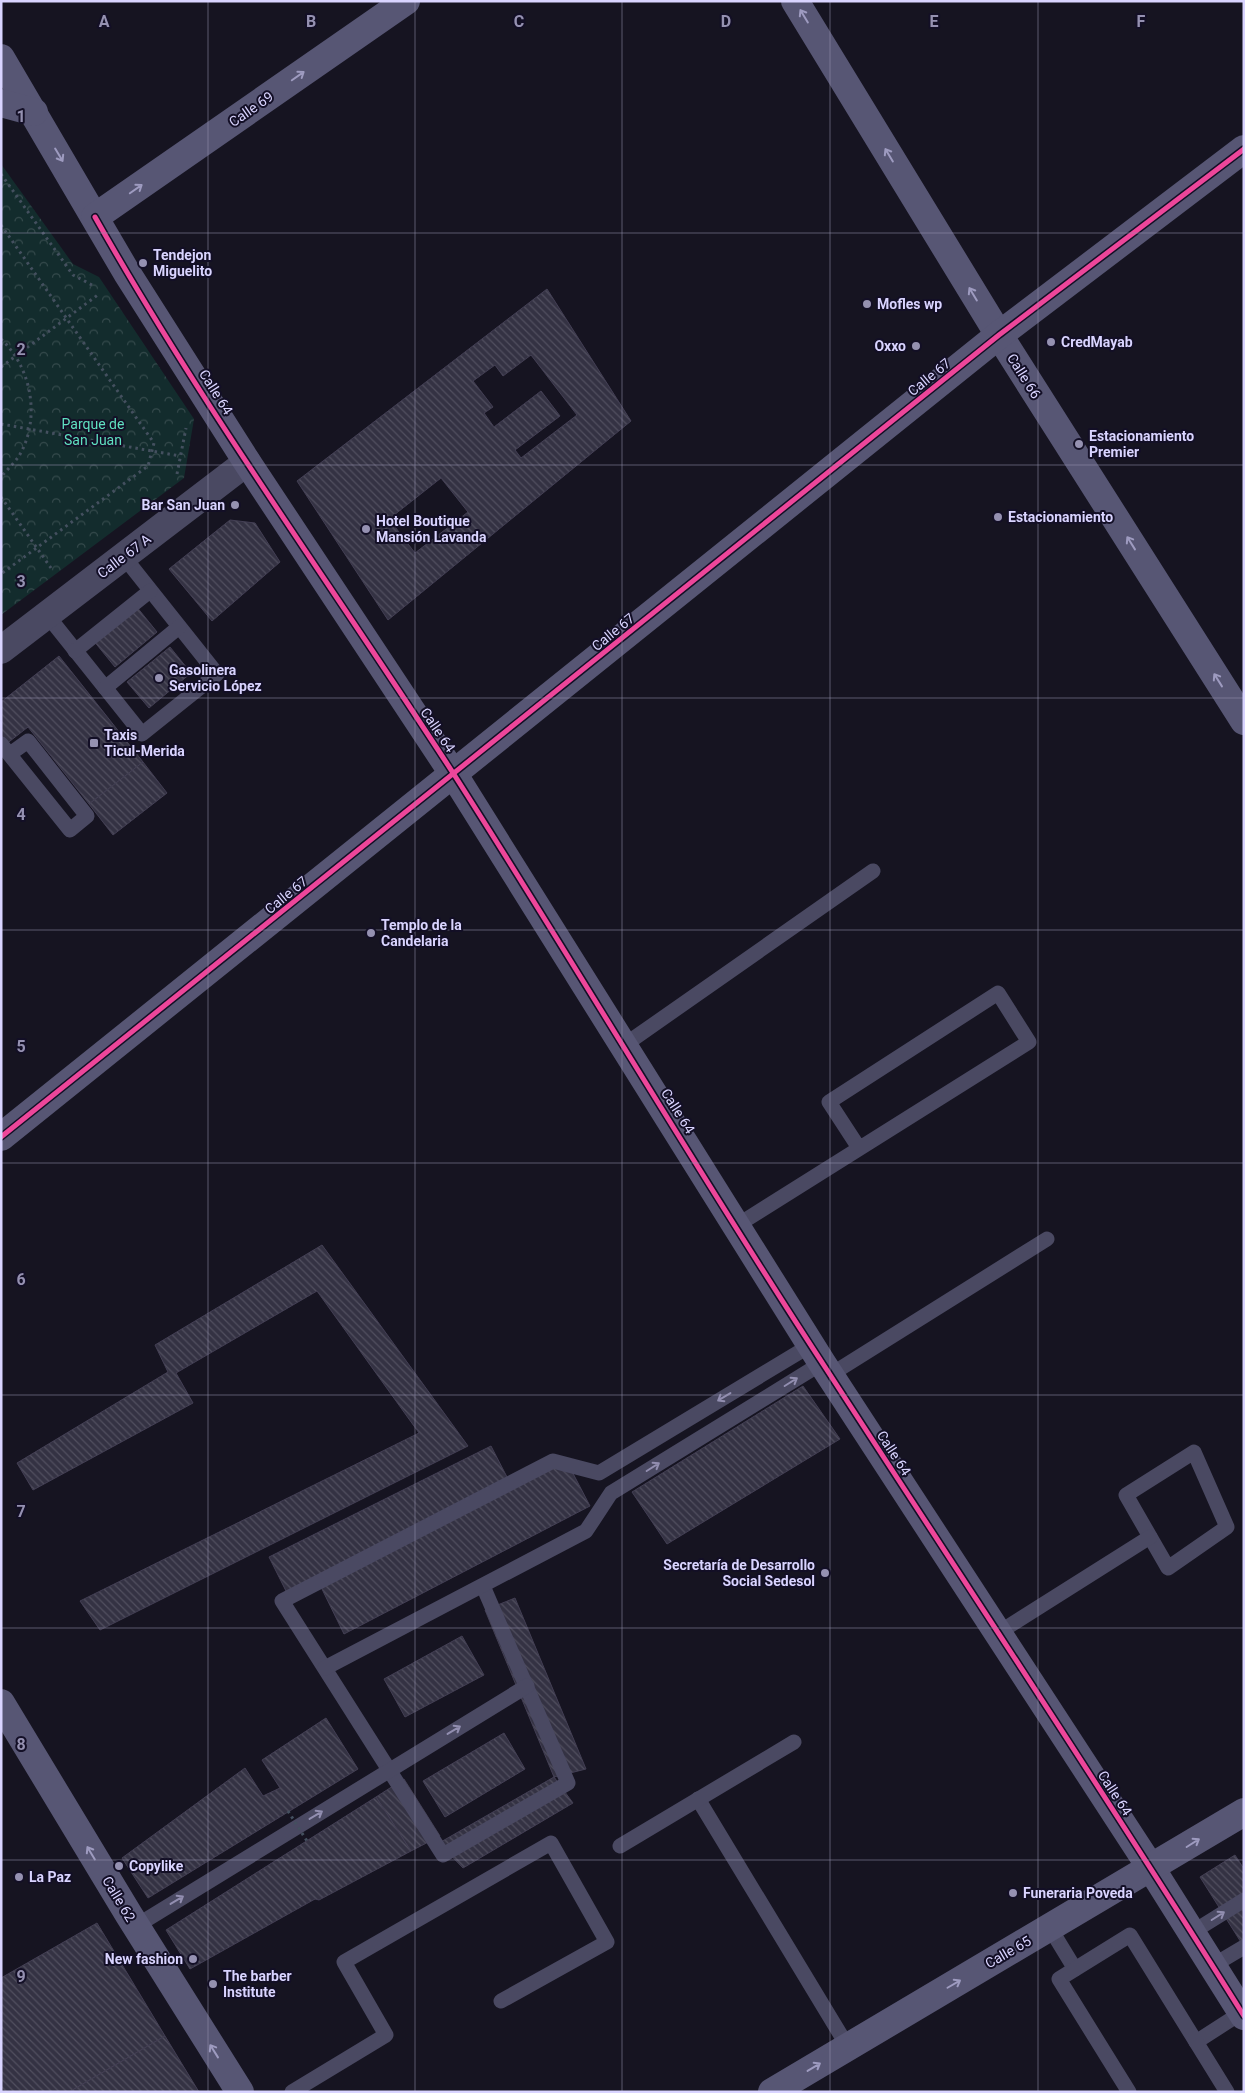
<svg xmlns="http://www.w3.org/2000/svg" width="1245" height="2093" viewBox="0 0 1245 2093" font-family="Roboto,sans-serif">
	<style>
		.forest { fill: url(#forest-crowns) }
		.building { fill: url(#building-back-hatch); stroke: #433f54; fill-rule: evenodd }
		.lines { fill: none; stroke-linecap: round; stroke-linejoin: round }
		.path { stroke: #44505f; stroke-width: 3; stroke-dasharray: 2.5 4; stroke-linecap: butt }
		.lane { stroke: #4a4962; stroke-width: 15 }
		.street { stroke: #4a4962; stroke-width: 28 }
		.secondary { stroke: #575674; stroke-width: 28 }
		.path-bridge { stroke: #44505f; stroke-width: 3; stroke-dasharray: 2.5 4; stroke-linecap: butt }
		.cycleway-casing { stroke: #130f26; stroke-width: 8 }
		.cycleway { stroke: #ed469a; stroke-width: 5 }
		.oneway { stroke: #9e9bc0 }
		.oneway2 { stroke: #928eb0 }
		.grid { fill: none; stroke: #9591b1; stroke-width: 1; stroke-opacity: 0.55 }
		.poi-dot { fill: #9591b1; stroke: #130f26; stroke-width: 2 }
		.labels { text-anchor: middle; stroke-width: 4; stroke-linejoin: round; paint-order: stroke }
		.street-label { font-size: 14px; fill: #d9d4ff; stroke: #130f26 }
		.poi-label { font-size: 14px; font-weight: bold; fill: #d9d4ff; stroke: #130f26; text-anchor: start }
		.park-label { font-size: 14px; fill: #5fe0c0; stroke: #130f26 }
		.grid-label { font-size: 16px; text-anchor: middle; font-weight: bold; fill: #9591b1; stroke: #130f26; stroke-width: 4; stroke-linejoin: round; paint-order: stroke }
	</style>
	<defs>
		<pattern id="forest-crowns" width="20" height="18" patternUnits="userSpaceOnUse" patternTransform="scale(1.25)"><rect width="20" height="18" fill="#132c2d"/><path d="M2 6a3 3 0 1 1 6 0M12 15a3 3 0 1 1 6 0" fill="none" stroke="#354a4c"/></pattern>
		<pattern id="building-back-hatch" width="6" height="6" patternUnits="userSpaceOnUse" patternTransform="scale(1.25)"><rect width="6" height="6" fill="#343243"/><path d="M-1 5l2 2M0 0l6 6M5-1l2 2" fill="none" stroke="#514f5f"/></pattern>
	</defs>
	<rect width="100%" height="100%" fill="#161421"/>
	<path class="forest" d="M1,164L73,264L99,277L194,419L184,478L1,615Z"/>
	<g class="building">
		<path d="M547,289L631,421L388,620L297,481ZM531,355L577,415L521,458L515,450L560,416L541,391L494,427L484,413L493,407L473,381L495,365L503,376ZM441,478L468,512L415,553L389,519Z"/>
		<path d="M230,520L255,523L280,562L212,621L169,569Z"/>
		<path d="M136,606L157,632L115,667L93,640Z"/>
		<path d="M170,647L191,673L149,708L127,682Z"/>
		<path d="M59,656L143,762L89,804L28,727L1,748V702Z"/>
		<path d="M143,762L167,793L113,835L89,804Z"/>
		<path d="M322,1245L468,1446L100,1630L80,1601L419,1433L317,1291L176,1373L193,1403L33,1490L17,1463L168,1372L155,1345Z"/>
		<path d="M803,1386L840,1439L667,1544L632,1492Z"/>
		<path d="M491,1446L508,1479L287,1593L269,1557Z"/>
		<path d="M566,1460L590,1506L344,1634L321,1587Z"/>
		<path d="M515,1598L586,1769L554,1777L485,1610Z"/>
		<path d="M462,1636L484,1675L405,1717L384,1679Z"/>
		<path d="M326,1718L358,1769L148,1898L122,1858L245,1768L263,1796L280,1788L262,1760Z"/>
		<path d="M504,1733L525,1769L445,1817L423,1781Z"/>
		<path d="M554,1777L573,1803L463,1868L439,1843Z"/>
		<path d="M404,1779L440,1836L411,1851L376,1797Z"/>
		<path d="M376,1797L411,1851L319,1900L315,1899L190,1969L166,1930Z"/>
		<path d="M1235,1855L1244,1869V1947L1200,1877Z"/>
		<path d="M97,1923L165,2036L69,2092H1V1978Z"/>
		<path d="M165,2036L199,2092H69Z"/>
	</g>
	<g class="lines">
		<g class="path">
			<path d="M1,174L73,275L94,286"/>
			<path d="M1,225L154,443L148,466L1,574"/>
			<path d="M1,339C32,368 41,419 19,456C14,463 7,470 1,477"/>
			<path d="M1,367L99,294"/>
			<path d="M1,424L180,456"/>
			<path d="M177,474L186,428"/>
			<path d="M1,497L51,568"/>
		</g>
		<g class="lane">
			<path d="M47,615L142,734L217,674L124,557"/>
			<path d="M75,651L150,591"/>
			<path d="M105,688L179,627"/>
			<path d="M1,744L70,830L87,816L28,741L10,754"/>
			<path d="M623,1046L873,871"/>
			<path d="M736,1226L1029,1042L998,993L829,1102L859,1148"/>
			<path d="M830,1375L1047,1239"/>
			<path d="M1194,1452L1227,1527L1168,1568L1126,1495Z"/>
			<path d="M483,1586L568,1783L443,1855L282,1601L553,1461L599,1473L811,1345"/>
			<path d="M998,1633L1150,1537"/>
			<path d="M325,1668L586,1531L611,1493L822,1363"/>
			<path d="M698,1799L848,2047"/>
			<path d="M620,1846L794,1742"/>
			<path d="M136,1926L527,1686"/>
			<path d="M1050,1928L1075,1969"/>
			<path d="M1191,1933L1244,1900"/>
			<path d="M1212,1966L1244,1947"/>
			<path d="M1196,2042L1244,2011"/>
			<path d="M292,2092L386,2035L344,1962L551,1843L607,1942L501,2001"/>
			<path d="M1129,2092L1059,1979L1130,1935L1227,2092"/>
		</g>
		<path class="street" d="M1,650L247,462"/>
		<g class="secondary">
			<path d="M795,1L999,335L1244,721"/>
			<path d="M1,58L127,273L247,462L454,775L822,1363L1151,1868L1244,2016"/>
			<path d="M1,103L34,112"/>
			<path d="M95,217L406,1"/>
			<path d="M1,1137L999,335L1244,149"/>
			<path d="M1,1703L129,1915L240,2092"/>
			<path d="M772,2092L1244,1812"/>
		</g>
		<path class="path-bridge" d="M288,1811L307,1841"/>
		<g class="cycleway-casing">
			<g id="cycleway">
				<path d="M95,217C204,410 335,590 455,776C580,972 698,1173 825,1367C965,1583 1108,1798 1244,2016"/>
				<path d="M1,1137L999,335L1244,149"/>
			</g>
		</g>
		<use href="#cycleway" class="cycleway"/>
	</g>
	<defs><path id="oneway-shaft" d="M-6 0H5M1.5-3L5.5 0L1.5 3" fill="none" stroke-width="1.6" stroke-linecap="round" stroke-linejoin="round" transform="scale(1.25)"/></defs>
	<g class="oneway">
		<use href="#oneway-shaft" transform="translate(804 16) rotate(-121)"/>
		<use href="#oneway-shaft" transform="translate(298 76) rotate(-35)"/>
		<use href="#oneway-shaft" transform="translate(59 155) rotate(59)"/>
		<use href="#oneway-shaft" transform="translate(889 155) rotate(-121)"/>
		<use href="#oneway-shaft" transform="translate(136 189) rotate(-35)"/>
		<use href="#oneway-shaft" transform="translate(973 294) rotate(-121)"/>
		<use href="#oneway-shaft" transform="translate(1131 543) rotate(-122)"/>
		<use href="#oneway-shaft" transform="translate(1218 680) rotate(-122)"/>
		<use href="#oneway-shaft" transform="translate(1193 1843) rotate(-32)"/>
		<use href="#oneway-shaft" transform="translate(91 1853) rotate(-121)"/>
		<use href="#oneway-shaft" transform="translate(954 1984) rotate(-30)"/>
		<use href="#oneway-shaft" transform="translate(214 2051) rotate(-122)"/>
		<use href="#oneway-shaft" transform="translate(814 2067) rotate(-31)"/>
	</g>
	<g class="oneway2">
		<use href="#oneway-shaft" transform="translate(791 1382) rotate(-32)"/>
		<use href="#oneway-shaft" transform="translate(724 1397) rotate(149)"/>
		<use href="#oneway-shaft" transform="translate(653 1467) rotate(-32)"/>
		<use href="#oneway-shaft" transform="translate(454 1730) rotate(-31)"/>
		<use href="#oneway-shaft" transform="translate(316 1815) rotate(-31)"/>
		<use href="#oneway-shaft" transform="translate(177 1900) rotate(-31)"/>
		<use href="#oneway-shaft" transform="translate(1218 1916) rotate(-32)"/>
	</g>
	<path class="grid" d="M208,1V2092M415,1V2092M622,1V2092M830,1V2092M1038,1V2092M1,233H1244M1,465H1244M1,698H1244M1,930H1244M1,1163H1244M1,1395H1244M1,1628H1244M1,1860H1244"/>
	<g class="poi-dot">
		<circle cx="143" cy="263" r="5"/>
		<circle cx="867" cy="304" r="5"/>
		<circle cx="1051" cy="342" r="5"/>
		<circle cx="916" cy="346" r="5"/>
		<circle cx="1079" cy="444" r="5"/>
		<circle cx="235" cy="505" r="5"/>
		<circle cx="998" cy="517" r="5"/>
		<circle cx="366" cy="529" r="5"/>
		<circle cx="159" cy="678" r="5"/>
		<rect x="89" y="738" width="10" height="10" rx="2.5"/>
		<circle cx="371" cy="933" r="5"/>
		<circle cx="825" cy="1573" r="5"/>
		<circle cx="119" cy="1866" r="5"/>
		<circle cx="19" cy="1877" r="5"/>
		<circle cx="1013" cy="1893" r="5"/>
		<circle cx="193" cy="1959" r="5"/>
		<circle cx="213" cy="1984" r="5"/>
	</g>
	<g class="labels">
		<g class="street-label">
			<text transform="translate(251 109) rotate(-35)" y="5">Calle 69</text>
			<text transform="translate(1024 376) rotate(58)" y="5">Calle 66</text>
			<text transform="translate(929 377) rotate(-39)" y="5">Calle 67</text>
			<text transform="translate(216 392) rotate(58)" y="5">Calle 64</text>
			<text transform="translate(124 556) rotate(-37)" y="5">Calle 67 A</text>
			<text transform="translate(613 632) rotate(-39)" y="5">Calle 67</text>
			<text transform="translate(438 730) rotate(56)" y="5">Calle 64</text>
			<text transform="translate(286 895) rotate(-39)" y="5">Calle 67</text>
			<text transform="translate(678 1111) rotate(58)" y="5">Calle 64</text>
			<text transform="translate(894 1453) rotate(57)" y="5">Calle 64</text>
			<text transform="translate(1115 1793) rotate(57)" y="5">Calle 64</text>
			<text transform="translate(119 1899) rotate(59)" y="5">Calle 62</text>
			<text transform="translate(1008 1952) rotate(-30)" y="5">Calle 65</text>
		</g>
		<g class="poi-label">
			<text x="153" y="260">Tendejon<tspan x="153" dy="16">Miguelito</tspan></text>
			<text x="877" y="309">Mofles wp</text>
			<text x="1061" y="347">CredMayab</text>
			<text x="906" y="351" text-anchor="end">Oxxo</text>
			<text x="1089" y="441">Estacionamiento<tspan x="1089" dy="16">Premier</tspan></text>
			<text x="225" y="510" text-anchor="end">Bar San Juan</text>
			<text x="1008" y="522">Estacionamiento</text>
			<text x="376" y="526">Hotel Boutique<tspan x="376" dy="16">Mansión Lavanda</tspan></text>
			<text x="169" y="675">Gasolinera<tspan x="169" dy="16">Servicio López</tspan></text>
			<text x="104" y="740">Taxis<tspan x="104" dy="16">Ticul-Merida</tspan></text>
			<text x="381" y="930">Templo de la<tspan x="381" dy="16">Candelaria</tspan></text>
			<text x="815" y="1570" text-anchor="end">Secretaría de Desarrollo<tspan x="815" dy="16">Social Sedesol</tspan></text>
			<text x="129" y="1871">Copylike</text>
			<text x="29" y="1882">La Paz</text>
			<text x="1023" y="1898">Funeraria Poveda</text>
			<text x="183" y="1964" text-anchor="end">New fashion</text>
			<text x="223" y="1981">The barber<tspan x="223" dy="16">Institute</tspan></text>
		</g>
		<g class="park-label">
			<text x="93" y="429">Parque de<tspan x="93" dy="16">San Juan</tspan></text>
		</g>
	</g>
	<g class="grid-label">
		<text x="104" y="27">A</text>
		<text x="311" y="27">B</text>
		<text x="519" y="27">C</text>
		<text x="726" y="27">D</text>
		<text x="934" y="27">E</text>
		<text x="1141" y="27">F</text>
		<text x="21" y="122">1</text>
		<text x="21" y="355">2</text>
		<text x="21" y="587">3</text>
		<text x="21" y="820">4</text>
		<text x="21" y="1052">5</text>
		<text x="21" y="1285">6</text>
		<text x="21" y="1517">7</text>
		<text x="21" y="1750">8</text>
		<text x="21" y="1982">9</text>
	</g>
	<rect width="1245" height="2093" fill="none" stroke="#d9d4ff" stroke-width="5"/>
</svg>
